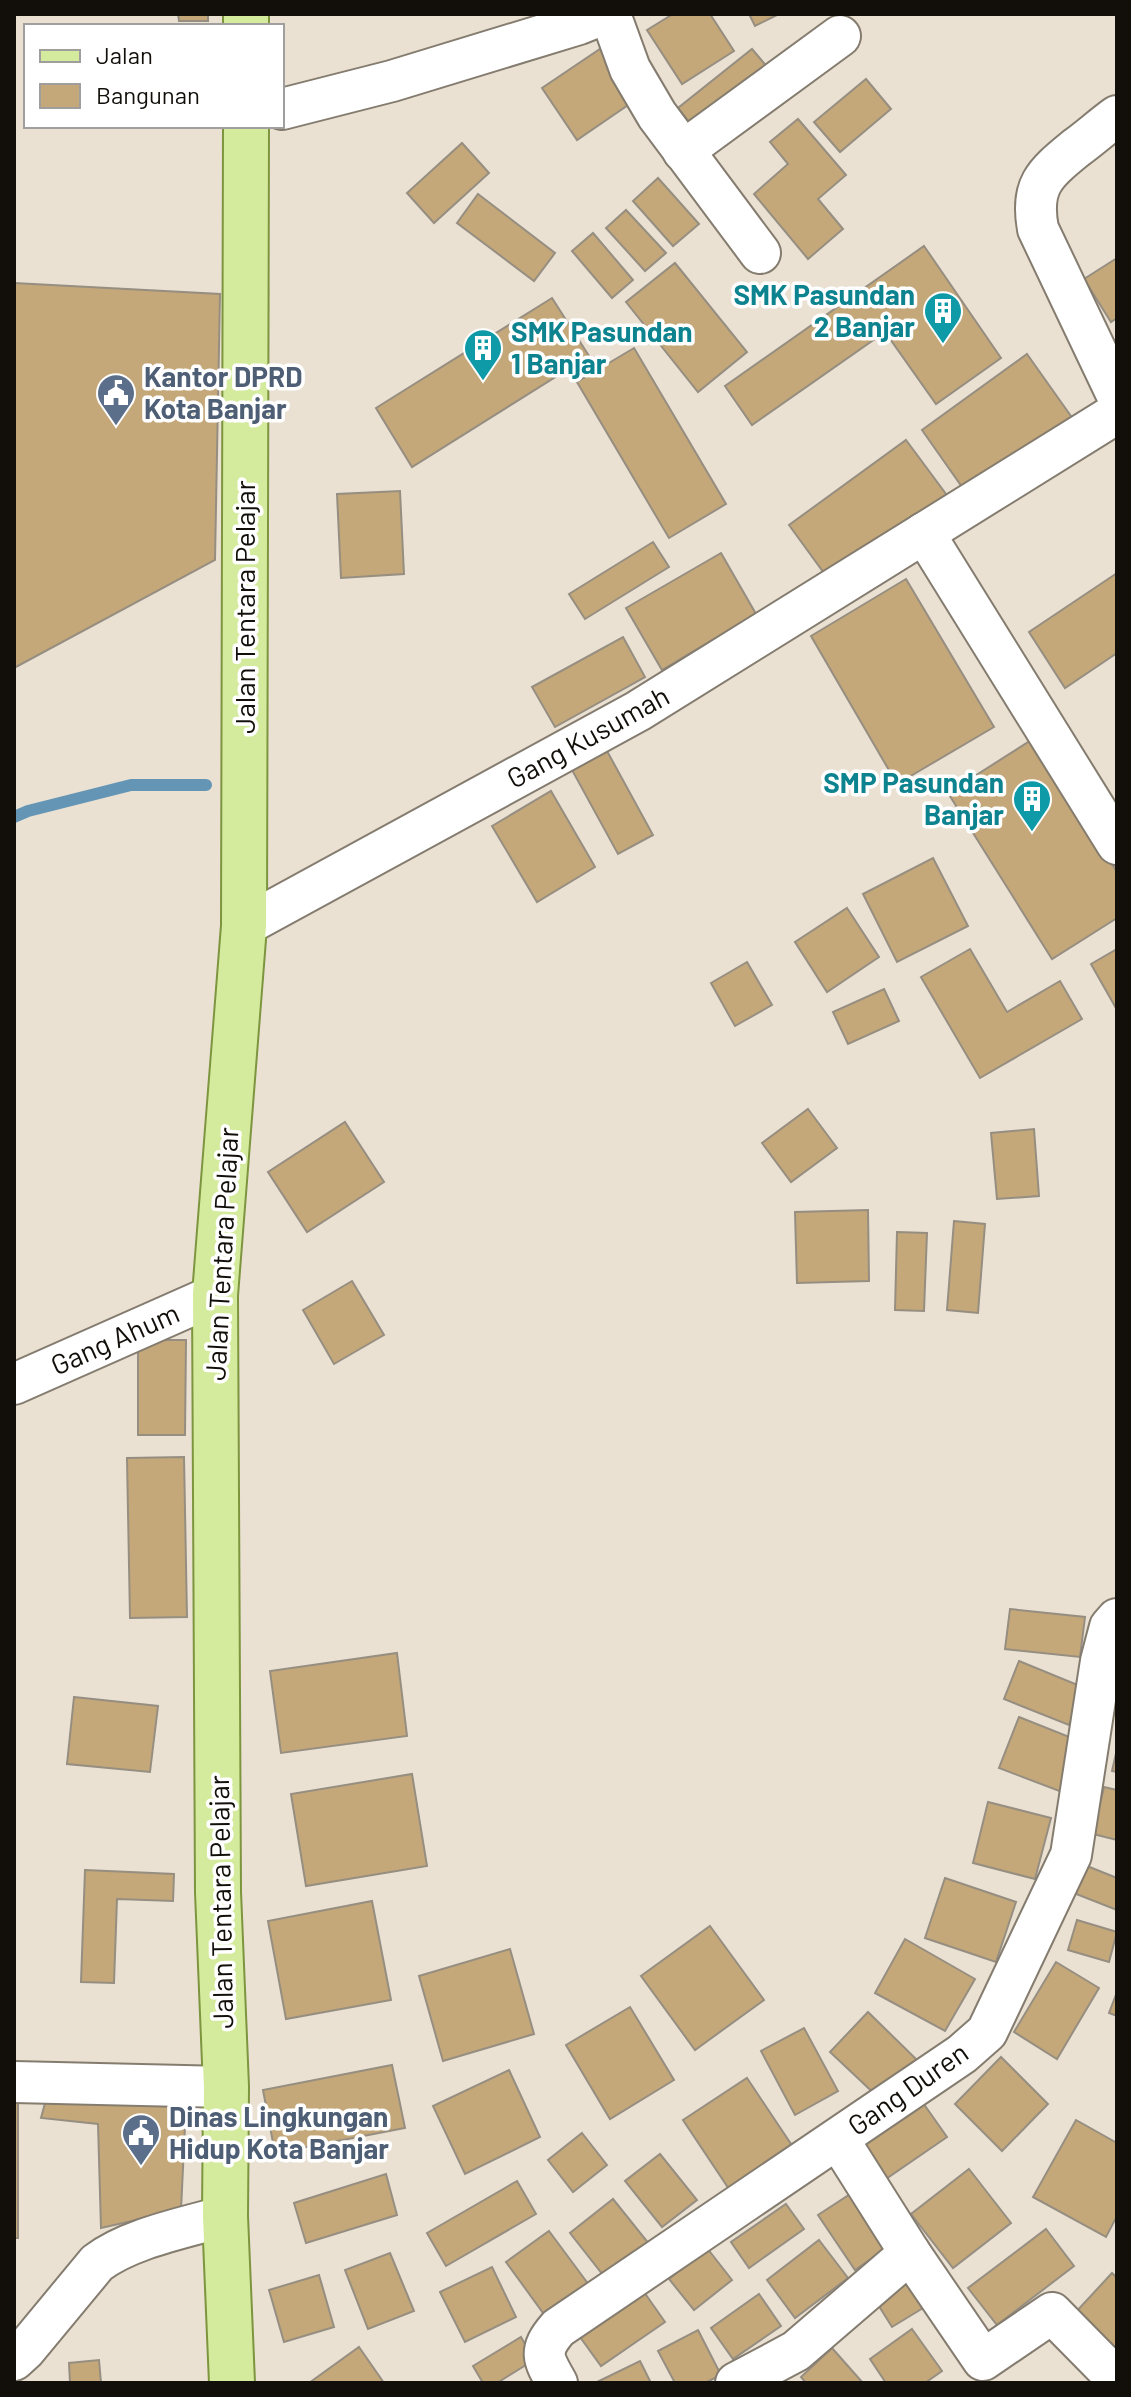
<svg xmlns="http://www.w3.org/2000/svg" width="1131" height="2397" viewBox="0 0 1131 2397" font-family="Barlow,sans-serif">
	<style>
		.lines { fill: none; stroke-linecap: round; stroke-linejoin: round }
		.stream { stroke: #6495b5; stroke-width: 12 }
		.building { fill: #c5a879; stroke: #968e81; stroke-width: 2 }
		.minor-casing { stroke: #847c6f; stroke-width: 44 }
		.major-casing { stroke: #7d953f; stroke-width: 48 }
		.minor { stroke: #fff; stroke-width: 40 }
		.major { stroke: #d4eb9d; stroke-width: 44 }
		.labels { text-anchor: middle; stroke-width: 7; stroke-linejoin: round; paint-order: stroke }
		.culture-label { font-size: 28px; font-weight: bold; fill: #0d838f; stroke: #fff; text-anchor: end }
		.service-label { font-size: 28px; font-weight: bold; fill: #4e5e75; stroke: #fff; text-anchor: start }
		.street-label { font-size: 28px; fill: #120f0a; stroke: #fff }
	</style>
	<rect width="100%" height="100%" fill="#eae1d3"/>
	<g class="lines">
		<path class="stream" d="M14,817L28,811L131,785H206"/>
	</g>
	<g class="building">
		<path d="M178,14H208V21H179Z"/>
		<path d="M673,14H710L734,51L682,84L647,30Z"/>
		<path d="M749,14H779L755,26Z"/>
		<path d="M600,49L634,101L577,140L542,88Z"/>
		<path d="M752,49L769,69L694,128L678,108Z"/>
		<path d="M866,79L891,109L840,152L814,122Z"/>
		<path d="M798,119L846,175L818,199L843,229L808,259L754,194L788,164L770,142Z"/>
		<path d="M462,143L489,173L434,223L407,193Z"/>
		<path d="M658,178L699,224L673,246L633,201Z"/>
		<path d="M478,194L555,253L534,281L457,223Z"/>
		<path d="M626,210L666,253L645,271L606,228Z"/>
		<path d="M593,233L633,280L612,298L572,251Z"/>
		<path d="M924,246L1001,358L936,404L885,332L752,425L725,386Z"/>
		<path d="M1117,258V318L1111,322L1084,279Z"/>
		<path d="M675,263L747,352L698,392L626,302Z"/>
		<path d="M14,283L220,294L215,560L14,668Z"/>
		<path d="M552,298L589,356L412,467L376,408Z"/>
		<path d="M634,348L726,504L669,538L577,382Z"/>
		<path d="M1027,354L1073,419L967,494L922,430Z"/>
		<path d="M906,440L949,498L832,584L789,525Z"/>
		<path d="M400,491L404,574L341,578L337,494Z"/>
		<path d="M653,542L669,567L585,619L569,594Z"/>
		<path d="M721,553L756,614L662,670L626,608Z"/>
		<path d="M1117,573V653L1065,688L1029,632Z"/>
		<path d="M906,579L994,727L897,784L811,636Z"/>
		<path d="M623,637L645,677L555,727L532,687Z"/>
		<path d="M1033,739L1117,872V918L1052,959L948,793Z"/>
		<path d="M607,751L653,835L618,854L572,770Z"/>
		<path d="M551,791L595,867L537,902L492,826Z"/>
		<path d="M933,858L968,926L897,962L863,894Z"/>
		<path d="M847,908L879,957L827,992L795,942Z"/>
		<path d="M970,949L1007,1012L1060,981L1082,1019L980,1078L921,977Z"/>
		<path d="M1117,949V1010L1091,964Z"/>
		<path d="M747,962L772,1005L735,1026L711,983Z"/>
		<path d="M884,989L899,1021L848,1044L833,1012Z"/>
		<path d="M808,1109L837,1148L791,1182L762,1143Z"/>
		<path d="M345,1122L384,1182L307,1232L268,1172Z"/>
		<path d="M1034,1129L1039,1196L997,1199L991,1133Z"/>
		<path d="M868,1210L869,1281L797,1283L795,1212Z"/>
		<path d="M954,1221L985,1224L978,1313L947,1310Z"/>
		<path d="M897,1232L927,1233L924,1311L895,1310Z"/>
		<path d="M352,1281L384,1335L334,1364L303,1310Z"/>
		<path d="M138,1340H186L185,1435H138Z"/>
		<path d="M184,1457L187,1617L130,1618L127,1458Z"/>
		<path d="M1010,1609L1085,1617L1080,1657L1005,1649Z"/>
		<path d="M397,1653L407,1736L281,1753L270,1671Z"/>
		<path d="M1019,1661L1085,1688L1069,1725L1004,1699Z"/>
		<path d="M74,1697L158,1706L150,1772L67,1764Z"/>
		<path d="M1019,1717L1082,1742L1062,1792L999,1768Z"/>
		<path d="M1117,1749V1772L1112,1771Z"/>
		<path d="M412,1774L427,1866L306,1886L291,1794Z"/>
		<path d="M1104,1787L1117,1790V1840L1093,1834Z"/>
		<path d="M988,1802L1051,1818L1035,1879L973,1863Z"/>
		<path d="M1082,1864L1117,1878V1910L1071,1892Z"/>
		<path d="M85,1870L174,1874L173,1901L117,1899L114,1983L81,1982Z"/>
		<path d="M945,1878L1016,1902L996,1962L925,1938Z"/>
		<path d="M372,1901L391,2000L286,2019L268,1921Z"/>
		<path d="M1077,1920L1117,1932L1109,1962L1068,1950Z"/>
		<path d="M710,1926L764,2000L695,2050L641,1976Z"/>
		<path d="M905,1939L975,1979L945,2031L875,1993Z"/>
		<path d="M510,1949L534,2034L443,2061L419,1976Z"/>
		<path d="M1056,1962L1099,1988L1057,2059L1014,2032Z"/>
		<path d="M1117,1992V2016L1109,2013Z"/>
		<path d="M630,2007L674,2080L610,2119L566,2045Z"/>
		<path d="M868,2012L917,2060L880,2099L830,2052Z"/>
		<path d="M804,2028L838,2091L795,2115L761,2051Z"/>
		<path d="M1001,2057L1048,2104L1002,2151L955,2104Z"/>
		<path d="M392,2065L405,2128L275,2153L263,2090Z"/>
		<path d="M509,2070L540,2137L465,2174L433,2106Z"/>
		<path d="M747,2078L793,2147L729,2189L683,2120Z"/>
		<path d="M47,2096L186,2105L181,2210L101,2228L98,2124L41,2118Z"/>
		<path d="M921,2100L947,2137L880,2183L855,2145Z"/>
		<rect x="14" y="2103" width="4" height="135"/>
		<path d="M1076,2120L1117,2143V2216L1106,2237L1033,2197Z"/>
		<path d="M582,2133L607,2165L573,2192L548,2160Z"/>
		<path d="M660,2154L697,2200L662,2227L625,2181Z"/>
		<path d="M969,2169L1011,2223L953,2268L911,2214Z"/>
		<path d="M386,2174L397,2215L306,2243L294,2203Z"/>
		<path d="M517,2181L536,2214L446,2266L427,2233Z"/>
		<path d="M855,2191L891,2245L855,2270L818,2215Z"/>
		<path d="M613,2199L650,2245L607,2280L570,2233Z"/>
		<path d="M786,2204L804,2229L749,2268L731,2242Z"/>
		<path d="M1046,2229L1074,2266L997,2325L968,2288Z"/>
		<path d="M549,2231L589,2285L546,2317L506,2262Z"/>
		<path d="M819,2240L848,2278L795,2318L767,2280Z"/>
		<path d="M707,2248L732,2280L694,2310L669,2279Z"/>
		<path d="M390,2253L414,2311L368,2329L345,2270Z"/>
		<path d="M492,2267L516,2317L465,2342L440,2292Z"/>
		<path d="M1112,2273L1117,2278V2352L1075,2313Z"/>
		<path d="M319,2275L334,2327L284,2342L269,2290Z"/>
		<path d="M913,2280L928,2305L892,2327L877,2303Z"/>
		<path d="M644,2292L665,2322L601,2366L580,2337Z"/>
		<path d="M759,2294L781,2326L733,2359L711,2328Z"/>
		<path d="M912,2329L942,2371L925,2383H886L870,2359Z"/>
		<path d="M698,2330L721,2375L705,2383H675L658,2351Z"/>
		<path d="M521,2337L534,2360L497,2383H483L473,2366Z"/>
		<path d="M359,2347L384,2383H309Z"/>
		<path d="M832,2348L863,2383H806L801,2377Z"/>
		<path d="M99,2360L101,2383H70L69,2363Z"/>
		<path d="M640,2361L651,2383H595Z"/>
	</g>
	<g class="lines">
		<g class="minor-casing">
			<g id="minor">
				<path d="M610,14L630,69L657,115L760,253"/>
				<path d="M282,109L392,81L579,24L604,14"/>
				<path d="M1117,116C1103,126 1090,138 1076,148C1044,174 1030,186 1038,229L1117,395"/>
				<path d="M683,151L840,36"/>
				<path d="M924,533L1117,844"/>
				<path d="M244,926L638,711L1117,413"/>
				<path d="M14,1384L215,1295"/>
				<path d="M14,2082L226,2087"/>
				<path d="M910,2253L983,2360L1052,2313L1117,2379"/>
				<path d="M14,2360L25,2350L97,2263C130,2238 184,2228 225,2216"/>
				<path d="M557,2383C543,2359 538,2351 558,2328L962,2054L987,2032L1071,1855L1101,1661L1110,1627L1117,1619"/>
				<path d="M736,2383L796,2351L910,2253L838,2139"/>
			</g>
		</g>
		<g class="major-casing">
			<g id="major">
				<path d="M246,26V14"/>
				<path d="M232,2383L225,2216L226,2087L218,1892L215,1295L244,926L246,126"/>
			</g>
		</g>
		<use href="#minor" class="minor"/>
		<use href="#major" class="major"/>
	</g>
	<defs>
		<g id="building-pin" transform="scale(2)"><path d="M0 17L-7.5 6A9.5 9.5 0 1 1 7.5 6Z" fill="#0f9aa8" stroke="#fff"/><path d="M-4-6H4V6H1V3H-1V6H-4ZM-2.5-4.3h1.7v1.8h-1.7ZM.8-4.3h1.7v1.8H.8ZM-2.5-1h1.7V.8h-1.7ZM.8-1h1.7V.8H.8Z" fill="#fff"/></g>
		<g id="civic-pin" transform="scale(2)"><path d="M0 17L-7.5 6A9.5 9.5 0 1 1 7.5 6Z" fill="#5c6f8a" stroke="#fff"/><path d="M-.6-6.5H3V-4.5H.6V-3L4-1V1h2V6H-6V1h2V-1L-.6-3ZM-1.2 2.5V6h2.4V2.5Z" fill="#fff"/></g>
	</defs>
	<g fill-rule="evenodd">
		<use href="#building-pin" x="943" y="311"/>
		<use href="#building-pin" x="483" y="348"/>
		<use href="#civic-pin" x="116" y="393"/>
		<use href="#building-pin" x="1032" y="799"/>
		<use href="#civic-pin" x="141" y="2133"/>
	</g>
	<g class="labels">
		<g class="culture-label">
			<text x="915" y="305">SMK Pasundan<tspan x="915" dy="32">2 Banjar</tspan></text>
			<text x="511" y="342" text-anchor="start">SMK Pasundan<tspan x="511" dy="32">1 Banjar</tspan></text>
			<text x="1004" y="793">SMP Pasundan<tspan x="1004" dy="32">Banjar</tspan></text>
		</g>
		<g class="service-label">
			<text x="144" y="387">Kantor DPRD<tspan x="144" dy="32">Kota Banjar</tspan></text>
			<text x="169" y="2127">Dinas Lingkungan<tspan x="169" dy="32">Hidup Kota Banjar</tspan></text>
		</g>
		<g class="street-label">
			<text transform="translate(245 607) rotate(-90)" y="10">Jalan Tentara Pelajar</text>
			<text transform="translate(588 737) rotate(-29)" y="10">Gang Kusumah</text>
			<text transform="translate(222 1254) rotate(-87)" y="10">Jalan Tentara Pelajar</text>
			<text transform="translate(115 1339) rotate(-24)" y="10">Gang Ahum</text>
			<text transform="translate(221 1902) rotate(-91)" y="10">Jalan Tentara Pelajar</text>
			<text transform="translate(908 2089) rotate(-35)" y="10">Gang Duren</text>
		</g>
	</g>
	<rect width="1131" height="2397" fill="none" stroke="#120f0a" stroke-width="32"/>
	<rect x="24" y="24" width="260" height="104" fill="#ffffff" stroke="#a09f9d" stroke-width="2"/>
	<rect x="40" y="50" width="40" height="12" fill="#d4eb9d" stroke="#a09f9d" stroke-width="2"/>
	<text x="96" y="64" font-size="24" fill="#120f0a">Jalan</text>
	<rect x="40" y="84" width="40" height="24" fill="#c5a879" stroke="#a09f9d" stroke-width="2"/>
	<text x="96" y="104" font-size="24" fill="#120f0a">Bangunan</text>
</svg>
